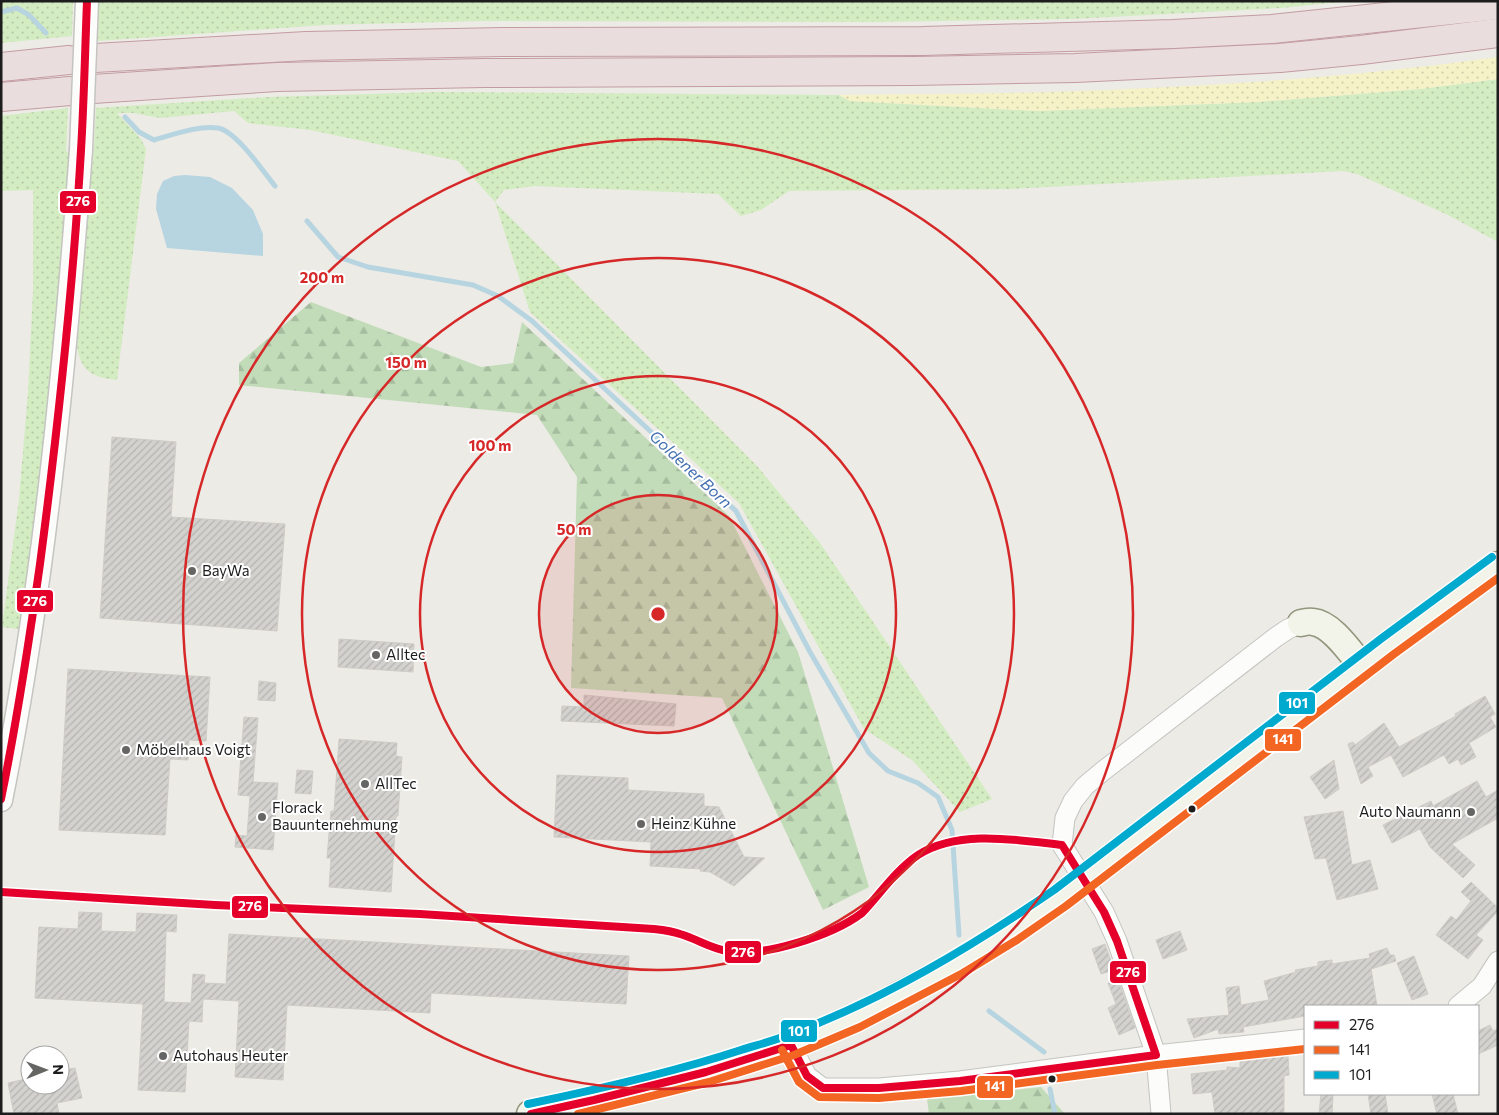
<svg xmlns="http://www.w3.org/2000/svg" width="1499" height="1115" viewBox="0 0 1499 1115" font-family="Commissioner,sans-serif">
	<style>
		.grass { fill: url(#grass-dots) }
		.forest { fill: url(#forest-firs) }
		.sand { fill: url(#sand-dots) }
		.water { fill: #b7d4e1 }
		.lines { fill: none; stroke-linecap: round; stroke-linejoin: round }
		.stream { stroke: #b7d4e1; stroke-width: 5 }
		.building { fill: url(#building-hatch); stroke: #cfccc6 }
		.minor-casing { stroke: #c4c4c1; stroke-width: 21 }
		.tertiary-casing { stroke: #c4c4c1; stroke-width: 25 }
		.secondary-casing { stroke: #92967c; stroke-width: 29 }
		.motorway-casing { stroke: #c39ca2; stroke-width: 30 }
		.minor { stroke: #fcfcfb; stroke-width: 19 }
		.tertiary { stroke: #fcfcfb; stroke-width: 22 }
		.secondary { stroke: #f2f4e9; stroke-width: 26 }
		.motorway { stroke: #eaddde; stroke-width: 28 }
		.tertiary-bridge-casing { stroke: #c4c4c1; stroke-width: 25; stroke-linecap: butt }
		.secondary-bridge-casing { stroke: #92967c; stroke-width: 29; stroke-linecap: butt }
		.tertiary-bridge { stroke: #fcfcfb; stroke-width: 22 }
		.secondary-bridge { stroke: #f2f4e9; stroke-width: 26 }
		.bus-1-casing { stroke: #fff; stroke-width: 11 }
		.bus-2-casing { stroke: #fff; stroke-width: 11 }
		.bus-3-casing { stroke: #fff; stroke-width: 11 }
		.bus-1 { stroke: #e4002b; stroke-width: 8 }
		.bus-2 { stroke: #f26522; stroke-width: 8 }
		.bus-3 { stroke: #00a9ce; stroke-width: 8 }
		.ring { fill: none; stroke: #d62828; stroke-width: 2.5 }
		.poi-dot { fill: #656563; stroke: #fff; stroke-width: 2 }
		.bus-dot { fill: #1d1d1d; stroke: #fff; stroke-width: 2 }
		.labels { text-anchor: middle; stroke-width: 4; stroke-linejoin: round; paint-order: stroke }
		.poi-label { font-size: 15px; fill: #1d1d1d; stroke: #fff; text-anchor: start }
		.water-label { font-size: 16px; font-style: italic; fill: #4570b1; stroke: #fff }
		.centre { fill: #d62828; stroke: #fff; stroke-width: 2.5 }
		.ring-label { font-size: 15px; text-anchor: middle; font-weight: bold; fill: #d62828; stroke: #fff; stroke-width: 4; stroke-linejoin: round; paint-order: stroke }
		.line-badge { stroke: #fff; stroke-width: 2 }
		.badge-label { font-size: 14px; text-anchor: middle; font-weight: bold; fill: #fff }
	</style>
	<defs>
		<pattern id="grass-dots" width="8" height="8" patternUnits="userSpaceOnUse" patternTransform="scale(1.25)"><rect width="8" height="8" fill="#d4ecc2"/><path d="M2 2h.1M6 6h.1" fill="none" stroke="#b6caa6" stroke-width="1.8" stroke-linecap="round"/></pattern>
		<pattern id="forest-firs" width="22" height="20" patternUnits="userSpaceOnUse" patternTransform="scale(1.25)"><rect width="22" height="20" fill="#c2dcb9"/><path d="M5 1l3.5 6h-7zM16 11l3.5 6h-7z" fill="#a6bc9f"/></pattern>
		<pattern id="sand-dots" width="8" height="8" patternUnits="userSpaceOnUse" patternTransform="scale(1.25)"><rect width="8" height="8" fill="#f6f2c8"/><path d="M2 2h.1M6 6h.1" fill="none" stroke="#d2cfab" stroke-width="1.8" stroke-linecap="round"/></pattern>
		<pattern id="building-hatch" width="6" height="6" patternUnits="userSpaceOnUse" patternTransform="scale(1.25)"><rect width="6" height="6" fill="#d4d2ce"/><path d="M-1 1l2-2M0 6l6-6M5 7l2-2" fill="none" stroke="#b6b4b0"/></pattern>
	</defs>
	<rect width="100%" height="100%" fill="#ecebe5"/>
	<g class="grass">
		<path d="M1,1H73L72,36L1,43Z"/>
		<path d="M99,1H1351L1281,8L1072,19L876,22L484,21L325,25L98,41Z"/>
		<path d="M1498,79V242L1448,215L1357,174L1343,171L1012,189L789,191L761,210L741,216L718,194L535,186L504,190L495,202L758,467L820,543L992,799L960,812L912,760L864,729L739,503L530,312L495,202L458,161L310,130L248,123L234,111L160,118L133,113H117L141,139L146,149L117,380C86,377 79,367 76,338L94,149L96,108L269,97L437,92L839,95L850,101L1038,111L1256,102L1420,89Z"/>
		<path d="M68,108L66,151L70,153L53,383L22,623L18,629L2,627L19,499L28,392L33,291V190L1,191V116Z"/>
	</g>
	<g class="forest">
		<path d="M311,302L481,367L513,363L522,322L729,516L798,652L869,887L823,910L722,698L571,688L577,477L537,415L239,385V363Z"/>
		<path d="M1041,1087L1065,1114H929L927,1099Z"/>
	</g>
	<path class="sand" d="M1498,57V79L1420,89L1256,102L1038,111L850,101L839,95C909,94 980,94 1050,92C1200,87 1349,78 1498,57Z"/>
	<path class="water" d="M185,175L210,177L232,188L253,210L263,234V256L167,248L156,209L157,194L163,181L174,176Z"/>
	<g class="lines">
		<g class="stream">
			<path d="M1,12L17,8L29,15L46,33"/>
			<path d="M125,117L139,132L154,140C172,135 199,125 218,128C236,131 263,171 275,186"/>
			<path d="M307,221L338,257L368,267L473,285L498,296L532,321L736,511L810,652L869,753L888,771L918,783L938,797L952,830L959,935"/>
			<path d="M989,1011L1044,1052"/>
			<path d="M1050,1089L1055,1114"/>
		</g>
	</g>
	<g class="building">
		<path d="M112,437L176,442L171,517L285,524L277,631L100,618Z"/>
		<path d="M339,639L414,644L413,672L338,667Z"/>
		<path d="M68,669L210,677L206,741L189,740L188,760L170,759L165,835L59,830Z"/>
		<path d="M259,681L276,683L275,701L258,700Z"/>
		<path d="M584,695L676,704L674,726L561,721L562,706L584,707Z"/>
		<path d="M1485,696L1495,714L1490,717L1496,727L1469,743L1476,757L1461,765L1458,759L1449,764L1444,755L1403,777L1391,755L1368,767L1373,776L1361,784L1348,744L1353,742L1355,745L1384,723L1399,747L1456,716L1455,714Z"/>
		<path d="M244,717L258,718L253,782L278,783L273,850L235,847L236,835L247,836L250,796L238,795Z"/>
		<path d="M339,739L397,743L396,756L402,757L398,816H396L391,892L329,887L331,858H327L331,811H334Z"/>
		<path d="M1334,760L1339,789L1325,799L1310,777Z"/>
		<path d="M297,770L313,771L311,794L295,793Z"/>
		<path d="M557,775L628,778V790L704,794V806L719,807L744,857L765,858L734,886L710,872L700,871L701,869L650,866L651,842L554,837Z"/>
		<path d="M1477,781L1486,797L1498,790V818L1452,844L1475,865L1463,878L1430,847L1420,829L1392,843L1383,825L1431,801L1433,806Z"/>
		<path d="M1343,811L1352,865L1370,860L1378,889L1337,900L1326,858L1315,859L1304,817Z"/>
		<path d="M1471,882L1498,908V911L1476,935L1483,940L1468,959L1436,935L1451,916L1456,920L1471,901L1461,892Z"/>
		<path d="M79,912L102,913L101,931L136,932L137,913L177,915L176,932L166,931L164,1002L191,1003L193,974L205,975L204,983L226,984L229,934L629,956L626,1004L431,993L430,1013L287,1005L283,1080L235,1077L239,1001L203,999L202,1022L189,1021L185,1092L138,1090L143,1004L35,998L39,927L78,929Z"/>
		<path d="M1180,931L1187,950L1163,959L1156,940Z"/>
		<path d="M1105,944L1114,970L1101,974L1092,949Z"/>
		<path d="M1387,948L1390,955H1394L1396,961L1371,969L1377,1006H1305V1016L1243,1027L1244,1032L1219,1034L1218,1029L1194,1038L1187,1019L1229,1015L1226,988L1239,986L1241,1005L1269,1000L1264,981L1296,972L1295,970L1318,966V962L1332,960V964L1370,958L1369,954Z"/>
		<path d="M1414,956L1428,994L1412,1000L1397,963Z"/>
		<path d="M1118,979L1135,1028L1119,1035L1108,1008L1116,1004L1108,983Z"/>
		<path d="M1490,1025L1493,1031L1498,1029V1045L1478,1054V1031Z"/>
		<path d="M1262,1055L1288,1056L1289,1075L1284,1076V1114H1215L1212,1092L1193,1094L1191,1074L1227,1070V1067L1240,1068V1057Z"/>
		<path d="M75,1068L82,1098L57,1103L59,1114H14L8,1083L30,1078V1085H60V1071Z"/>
		<path d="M1321,1094H1333L1332,1114H1319Z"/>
		<path d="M1368,1094H1385L1388,1114H1371Z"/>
		<path d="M1432,1094H1453L1458,1114H1437Z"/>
	</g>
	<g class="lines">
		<g class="minor-casing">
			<g id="minor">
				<path d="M1458,1006L1482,986L1498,961"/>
				<path d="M791,1045L807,1076L823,1088H879L960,1081L1156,1055L1305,1039"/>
				<path d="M1161,1114L1156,1055L1117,941L1104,912L1062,845L1065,818L1073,801L1085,786L1103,771L1276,637L1288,629L1301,623"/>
			</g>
		</g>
		<g class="tertiary-casing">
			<path id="tertiary" d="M1,800C44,586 65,367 81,150"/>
		</g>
		<g class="secondary-casing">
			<g id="secondary">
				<path d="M1301,623C1305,622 1309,621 1313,622C1332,624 1350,652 1362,666"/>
				<path d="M1105,863L1388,646L1498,565"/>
				<path d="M530,1114L594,1100L706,1072L791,1045L856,1018L958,964L1012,931L1060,898"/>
			</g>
		</g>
		<g class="motorway-casing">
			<g id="motorway">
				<path d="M95,58L306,46L502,42L923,41L1173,34L1272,29L1498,5"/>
				<path d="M1,67L69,60"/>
				<path d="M93,89L277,77L484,73L913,71L1075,68L1280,58L1361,50L1498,33"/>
				<path d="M1,97L70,91"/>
			</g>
		</g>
		<use href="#minor" class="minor"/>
		<use href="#tertiary" class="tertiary"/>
		<use href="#secondary" class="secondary"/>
		<use href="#motorway" class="motorway"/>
		<g class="tertiary-bridge-casing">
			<path id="tertiary-bridge" d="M81,150L87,1"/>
		</g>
		<g class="secondary-bridge-casing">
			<path id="secondary-bridge" d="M1060,898L1105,863"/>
		</g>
		<use href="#tertiary-bridge" class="tertiary-bridge"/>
		<use href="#secondary-bridge" class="secondary-bridge"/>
		<g class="bus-1-casing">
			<g id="bus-1">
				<path d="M1,799C17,721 29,642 40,564C58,427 73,289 81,150C84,101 85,51 87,1"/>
				<path d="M1,892L215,905L420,914L654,929C663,930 672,931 680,934C697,939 710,948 727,951C763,958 833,935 862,913C880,894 896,870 918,855C958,829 1018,840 1062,845L1104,912L1117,941L1156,1055L960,1081L879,1088H823L807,1076L791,1045L706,1072L594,1100L531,1114"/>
			</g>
		</g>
		<g class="bus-2-casing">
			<g id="bus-2">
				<path d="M782,1050L799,1082L819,1097L879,1098L961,1091L1157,1065L1305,1049"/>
				<path d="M578,1114L709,1082L794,1055L860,1027L963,973L1017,940L1066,906L1394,654L1498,578"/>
			</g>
		</g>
		<g class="bus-3-casing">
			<path id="bus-3" d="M528,1104C600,1089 671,1073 741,1050C757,1045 773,1041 788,1035C883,1000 971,947 1054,890L1382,638L1492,557"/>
		</g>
		<use href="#bus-1" class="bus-1"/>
		<use href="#bus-2" class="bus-2"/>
		<use href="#bus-3" class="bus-3"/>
	</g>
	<circle cx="658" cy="614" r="119" fill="#d62828" fill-opacity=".12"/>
	<g class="ring">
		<circle cx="658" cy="614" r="119"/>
		<circle cx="658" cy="614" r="238"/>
		<circle cx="658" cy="614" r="356"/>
		<circle cx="658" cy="614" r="475"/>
	</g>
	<g class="poi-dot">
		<circle cx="192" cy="571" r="5"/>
		<circle cx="376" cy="655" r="5"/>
		<circle cx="126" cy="750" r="5"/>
		<circle cx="365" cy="784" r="5"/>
		<circle cx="1471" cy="812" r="5"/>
		<circle cx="262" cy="817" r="5"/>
		<circle cx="641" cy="824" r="5"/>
		<circle cx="163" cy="1056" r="5"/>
	</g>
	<g class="bus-dot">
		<circle cx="1192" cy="809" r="4.5"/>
		<circle cx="1052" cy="1079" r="4.5"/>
	</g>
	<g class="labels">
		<g class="poi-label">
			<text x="202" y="576">BayWa</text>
			<text x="386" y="660">Alltec</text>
			<text x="136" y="755">Möbelhaus Voigt</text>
			<text x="375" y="789">AllTec</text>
			<text x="272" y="813">Florack<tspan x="272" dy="17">Bauunternehmung</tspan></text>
			<text x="1461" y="817" text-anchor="end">Auto Naumann</text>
			<text x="651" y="829">Heinz Kühne</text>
			<text x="173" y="1061">Autohaus Heuter</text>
		</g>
		<g class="water-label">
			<text transform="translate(691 469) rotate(43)" y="6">Goldener Born</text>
		</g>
	</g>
	<circle cx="658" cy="614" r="8" class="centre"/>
	<g class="ring-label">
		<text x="322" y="283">200 m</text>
		<text x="406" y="368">150 m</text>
		<text x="490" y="451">100 m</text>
		<text x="574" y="535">50 m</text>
	</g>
	<g class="line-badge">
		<rect x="59" y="190" width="38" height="24" rx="5" fill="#e4002b"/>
		<rect x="16" y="589" width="38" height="24" rx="5" fill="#e4002b"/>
		<rect x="1278" y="691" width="38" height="24" rx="5" fill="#00a9ce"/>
		<rect x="1264" y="728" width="38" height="24" rx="5" fill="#f26522"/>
		<rect x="231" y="895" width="38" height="24" rx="5" fill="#e4002b"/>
		<rect x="724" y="940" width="38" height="24" rx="5" fill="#e4002b"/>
		<rect x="1109" y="960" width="38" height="24" rx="5" fill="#e4002b"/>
		<rect x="780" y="1019" width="38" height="24" rx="5" fill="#00a9ce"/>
		<rect x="976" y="1075" width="38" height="24" rx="5" fill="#f26522"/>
	</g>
	<g class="badge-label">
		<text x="78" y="206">276</text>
		<text x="35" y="606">276</text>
		<text x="1297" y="708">101</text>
		<text x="1283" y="744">141</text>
		<text x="250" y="911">276</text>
		<text x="743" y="957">276</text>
		<text x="1128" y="977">276</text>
		<text x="799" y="1036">101</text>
		<text x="995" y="1091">141</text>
	</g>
	<rect width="1499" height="1115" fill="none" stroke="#1d1d1d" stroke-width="5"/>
	<rect x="1304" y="1005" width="175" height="90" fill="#ffffff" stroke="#a5a5a5"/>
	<rect x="1314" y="1021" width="25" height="8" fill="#e4002b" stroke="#a5a5a5"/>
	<text x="1349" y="1030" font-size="15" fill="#1d1d1d">276</text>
	<rect x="1314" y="1046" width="25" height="8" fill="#f26522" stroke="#a5a5a5"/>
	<text x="1349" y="1055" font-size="15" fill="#1d1d1d">141</text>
	<rect x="1314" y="1071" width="25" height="8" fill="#00a9ce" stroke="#a5a5a5"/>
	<text x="1349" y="1080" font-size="15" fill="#1d1d1d">101</text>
	<g transform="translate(45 1070) rotate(89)"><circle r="24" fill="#ffffff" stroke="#a5a5a5"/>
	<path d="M0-4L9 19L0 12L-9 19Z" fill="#656563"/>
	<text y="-8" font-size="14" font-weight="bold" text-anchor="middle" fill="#1d1d1d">N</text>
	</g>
</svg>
